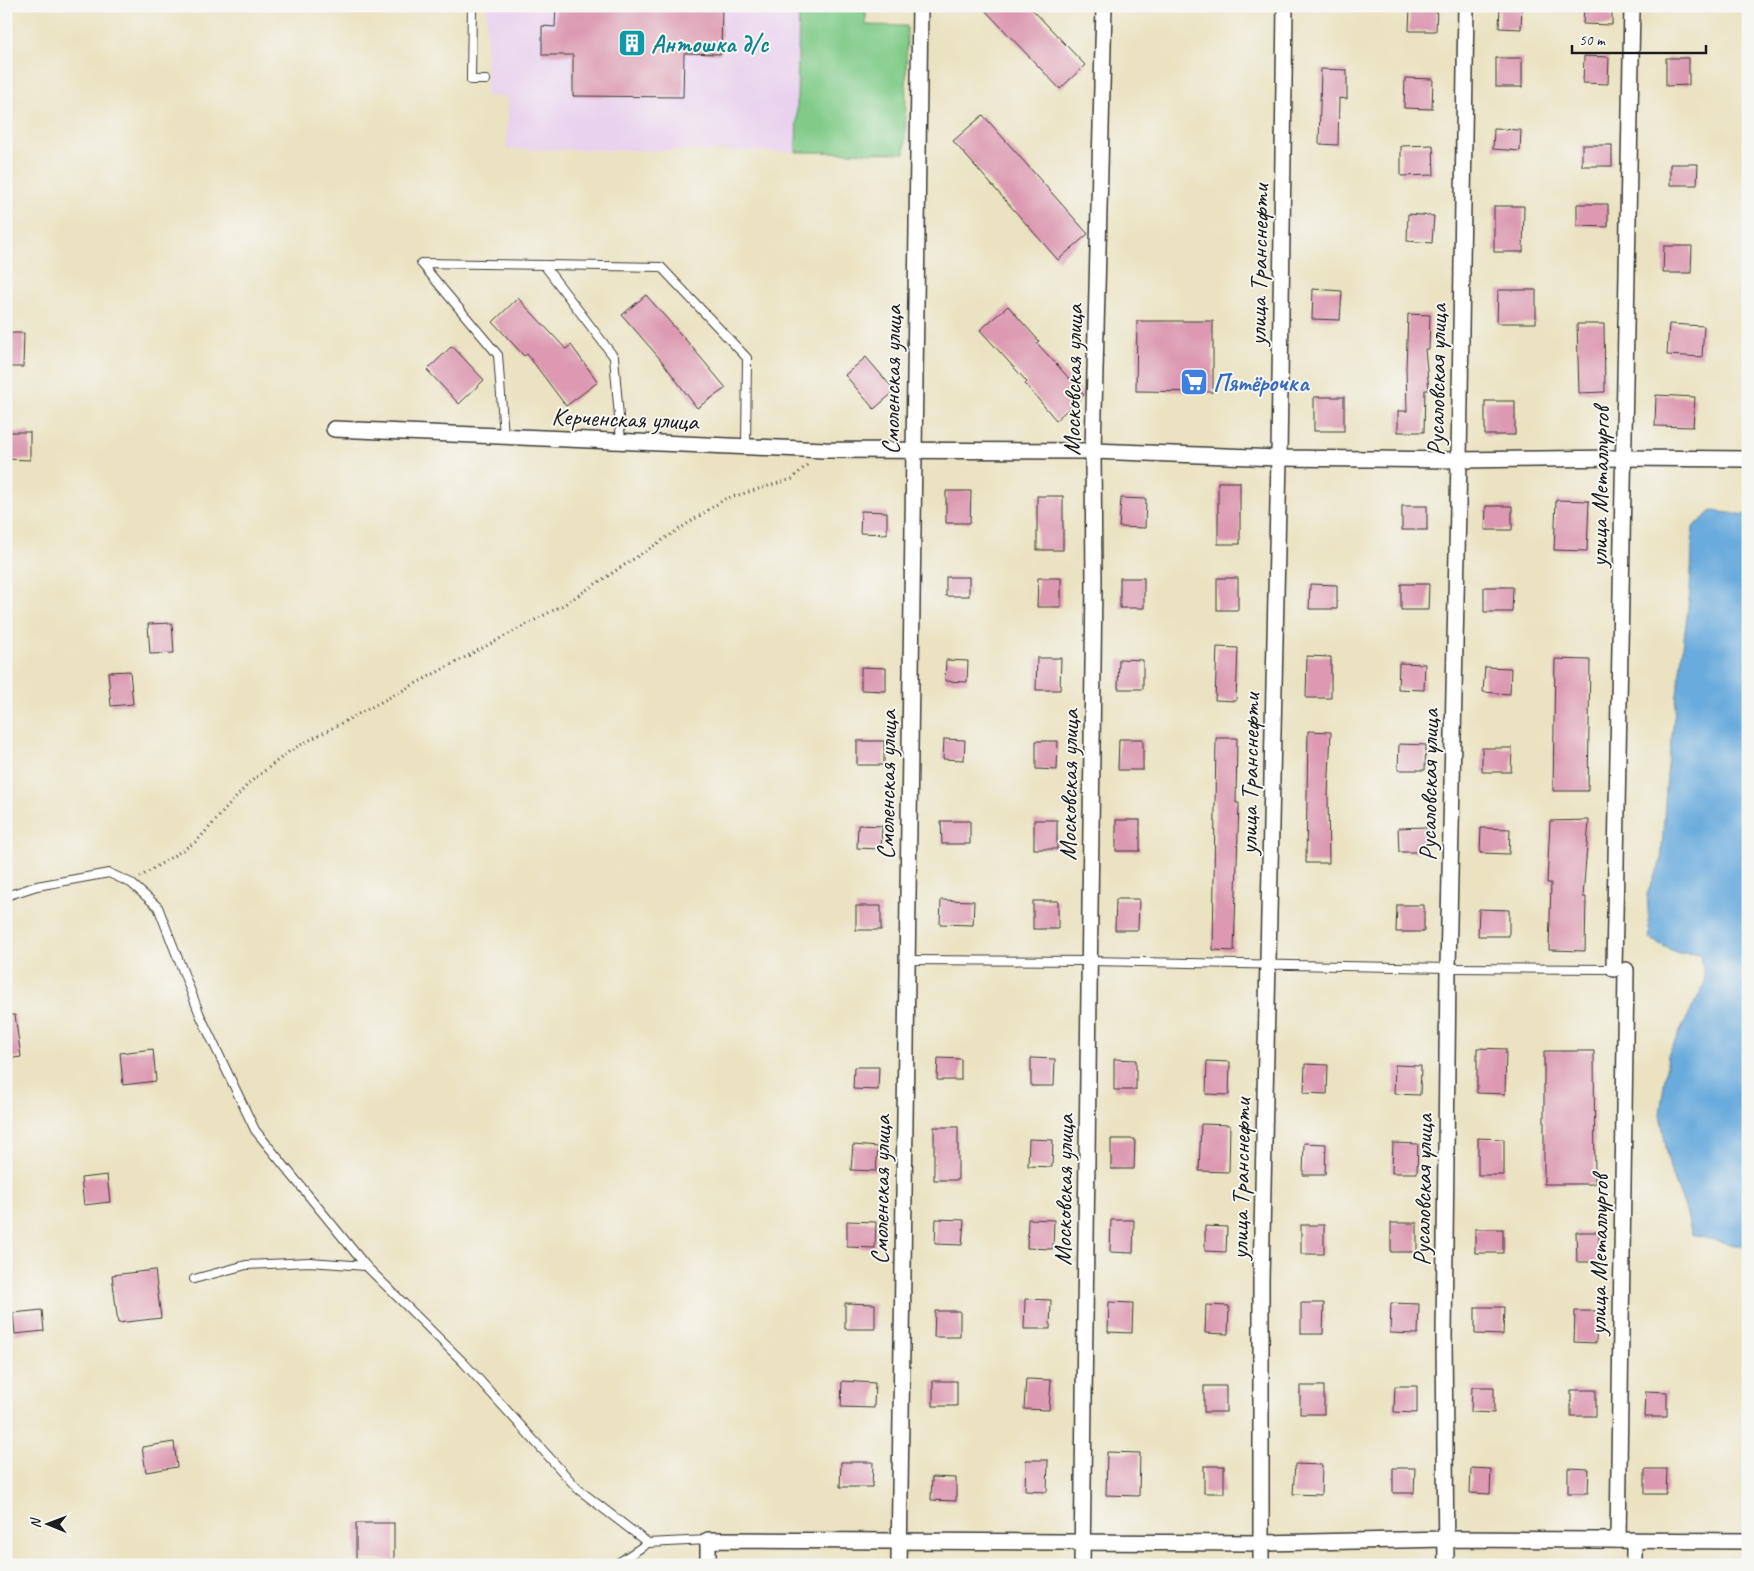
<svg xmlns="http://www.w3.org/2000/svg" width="1754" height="1571" viewBox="0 0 1754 1571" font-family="Caveat,sans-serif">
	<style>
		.built { fill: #e9d2ee }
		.green { fill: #80cb88; stroke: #4e7452 }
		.water { fill: #6aabdd; stroke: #43647c }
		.building { fill: #dc99b1 }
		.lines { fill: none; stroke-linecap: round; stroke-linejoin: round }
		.lane-casing { stroke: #3b3a35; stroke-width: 10 }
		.street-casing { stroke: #3b3a35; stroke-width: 18 }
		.path { stroke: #3b3a35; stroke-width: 3; stroke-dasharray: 1 4; stroke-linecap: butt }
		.lane { stroke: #fff; stroke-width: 8 }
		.street { stroke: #fff; stroke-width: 15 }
		.labels { text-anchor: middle; stroke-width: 4; stroke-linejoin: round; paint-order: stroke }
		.culture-label { font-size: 25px; font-weight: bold; fill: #0d838f; stroke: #f6f6f2; text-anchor: start }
		.street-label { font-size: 25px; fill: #1c1c1c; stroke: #f6f6f2 }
		.shop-label { font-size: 25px; font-weight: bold; fill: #366cbe; stroke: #f6f6f2; text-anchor: start }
	</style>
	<rect width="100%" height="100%" fill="#f6f6f2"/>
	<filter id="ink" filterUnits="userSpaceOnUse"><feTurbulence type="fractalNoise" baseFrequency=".02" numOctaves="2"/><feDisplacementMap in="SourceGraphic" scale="10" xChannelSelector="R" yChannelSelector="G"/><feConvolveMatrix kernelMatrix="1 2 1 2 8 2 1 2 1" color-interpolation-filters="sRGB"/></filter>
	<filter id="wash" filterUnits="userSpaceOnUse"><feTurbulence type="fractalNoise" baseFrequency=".0096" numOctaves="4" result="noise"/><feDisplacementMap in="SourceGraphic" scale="20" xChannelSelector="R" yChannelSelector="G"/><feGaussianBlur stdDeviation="1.12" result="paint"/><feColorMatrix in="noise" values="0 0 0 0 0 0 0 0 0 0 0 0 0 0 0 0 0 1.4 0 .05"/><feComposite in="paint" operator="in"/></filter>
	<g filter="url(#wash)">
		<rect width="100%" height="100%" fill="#eae2c1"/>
		<path class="built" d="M487,6H799L796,152L507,149L508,97L486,96Z"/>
		<path class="green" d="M799,6H866V25L907,26L905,153L796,152Z"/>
		<path class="water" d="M1712,511L1748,515V1248L1692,1235L1684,1205L1670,1169L1660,1114L1668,1055L1705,983L1701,954L1677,953L1650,939L1647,894L1661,861L1667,774L1690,591L1693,527Z"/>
		<g id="blocks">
			<g class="building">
				<path d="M556,6H722L721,54L684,53L683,97L573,96V55H542V26L555,27Z"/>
				<path d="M981,6H1029L1085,65L1060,89Z"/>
				<path d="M1410,6H1437L1436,31H1409Z"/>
				<path d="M1500,6H1522L1521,29L1499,28Z"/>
				<path d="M1584,6H1612V25L1583,24Z"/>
				<path d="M1584,56L1609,57L1608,84L1583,83Z"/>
				<rect x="1496" y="58" width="26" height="29"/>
				<path d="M1666,58H1689V85L1666,86Z"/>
				<path d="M1321,69L1347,70V99L1339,98L1338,145L1319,144Z"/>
				<path d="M1405,78L1433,79L1432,109L1404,108Z"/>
				<path d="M983,115L1088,234L1058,260L953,141Z"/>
				<path d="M1494,129L1521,130L1520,151L1493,149Z"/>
				<path d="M1433,145L1434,175L1401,176V146Z"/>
				<rect x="1582" y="145" width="30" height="21"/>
				<path d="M1670,164H1698L1697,185H1670Z"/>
				<path d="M1577,204H1608V227L1577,226Z"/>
				<path d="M1494,206H1524L1523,252H1494Z"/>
				<path d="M1408,214L1434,216L1432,243L1407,241Z"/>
				<path d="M1664,246H1692L1691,273H1663Z"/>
				<path d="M1313,289L1342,291L1340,320L1312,319Z"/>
				<path d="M1498,290H1536V323H1497Z"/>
				<path d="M646,295L692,347L726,388L697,408L661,360L622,315Z"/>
				<path d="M518,298L566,349L571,345L598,382L566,406L527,354L524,356L493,322Z"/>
				<path d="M1008,306L1039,341L1037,343L1084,395L1056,420L1025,384L1027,382L980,330Z"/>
				<path d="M1408,314L1430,315L1429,349H1425L1429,390H1425L1424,432H1398V411H1407L1406,368Z"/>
				<path d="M1137,321H1213V392L1136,391Z"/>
				<path d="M1577,324H1604L1605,392L1579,393Z"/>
				<path d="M1669,324L1704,326L1702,357L1667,355Z"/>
				<path d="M6,333H24L23,367H6Z"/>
				<path d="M452,346L484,380L459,404L427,370Z"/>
				<path d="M866,357L895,391L874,409L845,375Z"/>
				<path d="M1656,395L1695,397L1693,427L1655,426Z"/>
				<rect x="1314" y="397" width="30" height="34"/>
				<rect x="1485" y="401" width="30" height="34"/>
				<path d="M6,432H30V460L6,459Z"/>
				<rect x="1218" y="482" width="22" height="62"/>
				<path d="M946,491H971L970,523H946Z"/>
				<rect x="1037" y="496" width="26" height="54"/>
				<path d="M1121,498L1146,499L1145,528L1119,527Z"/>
				<path d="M1556,500L1589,501L1587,551L1554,550Z"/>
				<rect x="1402" y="506" width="25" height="24"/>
				<path d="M1486,506H1512V530H1485Z"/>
				<path d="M861,511L887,512V534L860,533Z"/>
				<rect x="946" y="577" width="23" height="19"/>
				<path d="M1038,578H1061V607H1037Z"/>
				<rect x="1120" y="578" width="24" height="30"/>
				<rect x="1217" y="578" width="21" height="32"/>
				<path d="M1310,584L1337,585V609H1309Z"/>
				<path d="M1401,584H1429L1428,610H1401Z"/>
				<path d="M1484,587H1513L1512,612H1484Z"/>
				<path d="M172,623L174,653L150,654L148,624Z"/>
				<path d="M1217,647L1238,648L1236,701L1215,700Z"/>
				<path d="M1307,656L1331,657V698H1306Z"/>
				<path d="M1037,658H1061L1060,690H1036Z"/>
				<path d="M1119,659L1143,660V689H1118Z"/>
				<path d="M1555,659L1590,660L1588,791H1553Z"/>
				<path d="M946,660L968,661L967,682L945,681Z"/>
				<path d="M1399,663L1425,664L1424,690L1398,689Z"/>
				<path d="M861,667L886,668V691L861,690Z"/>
				<path d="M1485,667L1511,668L1510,694L1483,692Z"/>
				<path d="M130,671L133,704L111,706L108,672Z"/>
				<path d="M1308,731L1331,732L1328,795L1329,863H1306Z"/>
				<path d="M1216,738H1237L1236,803H1239L1234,951L1213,950Z"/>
				<path d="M944,739L965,740L964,760L943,759Z"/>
				<path d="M1119,739H1143V770H1118Z"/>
				<rect x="857" y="741" width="27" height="24"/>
				<path d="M1036,741H1058L1057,770L1036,769Z"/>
				<path d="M1399,744L1426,745L1425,770H1398Z"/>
				<path d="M1482,748H1512L1511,772H1482Z"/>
				<rect x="1034" y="820" width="23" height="29"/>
				<rect x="1116" y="820" width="24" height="31"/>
				<path d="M1589,820L1583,897H1586L1585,951L1549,950L1551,883H1547L1550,821Z"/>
				<path d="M941,821H970V844H942Z"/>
				<path d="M858,825L882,826L881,849L857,848Z"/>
				<path d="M1426,827V852H1399L1398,828Z"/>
				<path d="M1481,828L1510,829L1509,854L1480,853Z"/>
				<path d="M1116,899H1139L1138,930H1115Z"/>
				<path d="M941,900L974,901L973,925L940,924Z"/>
				<rect x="1033" y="901" width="25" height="28"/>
				<path d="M1397,905H1424V932H1396Z"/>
				<rect x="856" y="906" width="25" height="24"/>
				<path d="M1479,909L1509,910V936H1478Z"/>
				<path d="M6,1015H15L21,1057L6,1059Z"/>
				<path d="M1477,1048L1506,1049L1505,1094L1477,1093Z"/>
				<path d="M153,1049L156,1081L123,1085L120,1053Z"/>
				<path d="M1544,1051H1594L1595,1184H1544Z"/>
				<path d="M938,1058L961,1059V1080H937Z"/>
				<path d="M1031,1058L1055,1059L1054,1086H1031Z"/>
				<path d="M1114,1059L1136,1060V1090H1114Z"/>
				<path d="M1207,1061L1230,1062L1229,1095L1206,1094Z"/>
				<path d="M1305,1064L1328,1065L1327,1094L1304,1093Z"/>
				<path d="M1395,1065L1421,1066L1420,1095L1394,1094Z"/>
				<path d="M854,1067H879L878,1090L853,1089Z"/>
				<path d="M1201,1124L1230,1125L1229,1172L1199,1171Z"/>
				<rect x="934" y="1127" width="24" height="53"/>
				<path d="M1478,1138L1504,1139V1175H1478Z"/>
				<path d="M1029,1139L1053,1140L1052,1167L1028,1166Z"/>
				<path d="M1111,1139H1135L1134,1169H1111Z"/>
				<path d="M1304,1143L1326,1144L1325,1175H1303Z"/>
				<path d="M1393,1143L1418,1144L1417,1173H1392Z"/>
				<path d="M853,1145L878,1147L876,1171L851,1170Z"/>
				<path d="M107,1175L110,1202L84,1205L81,1178Z"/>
				<path d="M936,1219L964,1220L962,1245L935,1244Z"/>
				<path d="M1028,1219L1054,1220L1053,1249L1027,1248Z"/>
				<path d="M1111,1220H1134L1133,1253L1110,1252Z"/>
				<path d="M847,1221L876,1222L875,1248L847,1247Z"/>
				<rect x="1391" y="1223" width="26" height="29"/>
				<rect x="1301" y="1225" width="23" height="29"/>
				<path d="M1205,1226L1227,1227L1226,1252L1205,1251Z"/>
				<rect x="1475" y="1229" width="28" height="24"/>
				<path d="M1576,1232H1599V1262H1577Z"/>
				<path d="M155,1270L161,1318L118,1323L112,1275Z"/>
				<path d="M1025,1299L1051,1300L1050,1329H1024Z"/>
				<path d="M1109,1302L1133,1303L1132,1333L1108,1332Z"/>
				<path d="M845,1303L875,1304V1329H845Z"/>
				<path d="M1301,1303H1324L1323,1334H1301Z"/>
				<path d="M1391,1303L1419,1304L1418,1334L1390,1333Z"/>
				<path d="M1206,1305L1229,1306L1228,1334L1205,1333Z"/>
				<path d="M1475,1307H1504L1503,1335L1475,1334Z"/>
				<path d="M42,1310L44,1331L15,1334L13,1313Z"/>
				<path d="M935,1311H960V1337H934Z"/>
				<path d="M1575,1311H1597L1596,1343L1574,1342Z"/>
				<path d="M1026,1379L1051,1380L1049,1410L1024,1409Z"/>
				<path d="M842,1381L875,1383L874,1408L841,1407Z"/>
				<rect x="933" y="1381" width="24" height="25"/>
				<rect x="1204" y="1386" width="22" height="26"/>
				<rect x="1300" y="1386" width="24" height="28"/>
				<path d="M1395,1386H1417V1413L1394,1412Z"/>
				<path d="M1472,1387H1494V1413L1471,1412Z"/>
				<rect x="1571" y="1390" width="25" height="26"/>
				<path d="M1646,1391L1667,1392V1417H1645Z"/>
				<path d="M174,1442L177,1467L146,1472L142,1447Z"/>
				<path d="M1107,1452L1140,1453L1139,1496L1106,1495Z"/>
				<path d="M1026,1460H1048L1047,1492L1025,1491Z"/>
				<path d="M841,1462H873L872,1487H840Z"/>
				<path d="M1295,1464L1322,1465L1321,1495L1293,1494Z"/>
				<rect x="1204" y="1466" width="20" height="27"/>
				<path d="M1393,1468H1415L1414,1493H1393Z"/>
				<path d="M1471,1468L1491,1469L1490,1494L1470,1493Z"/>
				<path d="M1568,1468L1589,1469L1588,1493H1568Z"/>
				<path d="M1645,1469H1667L1666,1494H1645Z"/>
				<path d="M932,1477L956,1478V1501L931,1500Z"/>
				<rect x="356" y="1523" width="38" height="37"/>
			</g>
		</g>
	</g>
	<g filter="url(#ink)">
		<use href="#blocks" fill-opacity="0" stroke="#3b3a35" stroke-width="1"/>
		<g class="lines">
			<g class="lane-casing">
				<g id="lane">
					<path d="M472,6L471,80H486"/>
					<path d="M544,265L614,357L621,441"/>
					<path d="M504,436L498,355L421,263L661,267L747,358L746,446"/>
					<path d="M6,896L37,886L109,873L131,883L158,907L200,1015L255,1130L366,1266L464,1363L578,1489L648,1543L708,1540"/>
					<path d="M907,960L1089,961L1448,968L1615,969"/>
					<path d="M194,1279L246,1265L309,1262L366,1266"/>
					<path d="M615,1565L648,1543"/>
				</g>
			</g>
			<g class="street-casing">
				<g id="street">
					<path d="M334,429L825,450L1093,451L1279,458L1459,460L1623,458L1748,459"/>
					<path d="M1614,969L1632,6"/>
					<path d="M1618,1540L1626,970"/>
					<path d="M1634,1540V1565"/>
					<path d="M708,1565V1540L1261,1543L1446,1539L1748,1541"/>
					<path d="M899,1565L920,6"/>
					<path d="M1082,1565L1094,583L1093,451L1104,6"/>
					<path d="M1261,1565V1279L1279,458L1285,6"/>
					<path d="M1446,1565L1444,1336L1448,968L1459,460L1466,6"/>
				</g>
			</g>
			<path class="path" d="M140,877L197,841L249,783L291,750L565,604L725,499L792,479L807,465"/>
			<use href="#lane" class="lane"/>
			<use href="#street" class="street"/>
		</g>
	</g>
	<defs>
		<g id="building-square" transform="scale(1.4375)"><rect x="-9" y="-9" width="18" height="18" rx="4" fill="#0f9aa8" stroke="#f6f6f2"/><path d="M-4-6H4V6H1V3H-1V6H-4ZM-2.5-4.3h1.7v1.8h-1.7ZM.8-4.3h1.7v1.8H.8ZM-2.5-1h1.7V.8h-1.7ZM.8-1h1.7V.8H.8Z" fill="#fff"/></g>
		<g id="supermarket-square" transform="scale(1.4375)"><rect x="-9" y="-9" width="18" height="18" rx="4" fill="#3f7fe0" stroke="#f6f6f2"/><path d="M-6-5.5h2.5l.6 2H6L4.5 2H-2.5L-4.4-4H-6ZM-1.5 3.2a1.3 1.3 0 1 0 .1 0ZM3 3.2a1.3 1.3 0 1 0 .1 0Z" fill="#fff"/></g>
	</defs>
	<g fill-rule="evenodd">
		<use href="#building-square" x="632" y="43"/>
		<use href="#supermarket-square" x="1194" y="382"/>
	</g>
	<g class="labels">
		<g class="culture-label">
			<text x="651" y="52">Антошка д/с</text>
		</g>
		<g class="street-label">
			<text transform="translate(1258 265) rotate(-89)" y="9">улица Транснефти</text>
			<text transform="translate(891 380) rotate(-89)" y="9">Смоленская улица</text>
			<text transform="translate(1072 380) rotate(-89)" y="9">Московская улица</text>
			<text transform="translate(1436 380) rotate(-89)" y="9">Русаловская улица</text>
			<text transform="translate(625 418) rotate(2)" y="9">Керченская улица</text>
			<text transform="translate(1599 487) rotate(-89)" y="9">улица Металлургов</text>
			<text transform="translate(1249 774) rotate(-89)" y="9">улица Транснефти</text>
			<text transform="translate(886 785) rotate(-89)" y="9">Смоленская улица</text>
			<text transform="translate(1068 785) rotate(-89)" y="9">Московская улица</text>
			<text transform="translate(1428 785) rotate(-89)" y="9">Русаловская улица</text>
			<text transform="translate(1240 1179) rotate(-89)" y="9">улица Транснефти</text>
			<text transform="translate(880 1190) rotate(-89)" y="9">Смоленская улица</text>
			<text transform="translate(1063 1190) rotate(-89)" y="9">Московская улица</text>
			<text transform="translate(1422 1190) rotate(-89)" y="9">Русаловская улица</text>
			<text transform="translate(1598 1255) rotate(-89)" y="9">улица Металлургов</text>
		</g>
		<g class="shop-label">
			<text x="1213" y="391">Пятёрочка</text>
		</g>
	</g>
	<rect width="1754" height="1571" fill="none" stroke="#f6f6f2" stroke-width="25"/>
	<g transform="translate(48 1524) rotate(271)" stroke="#f6f6f2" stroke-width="4" paint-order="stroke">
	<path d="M0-4L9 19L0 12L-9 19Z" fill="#1c1c1c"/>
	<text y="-8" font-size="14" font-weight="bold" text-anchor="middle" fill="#1c1c1c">N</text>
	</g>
	<path d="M1572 45v8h134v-8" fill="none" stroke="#1c1c1c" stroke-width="2.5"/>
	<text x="1579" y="45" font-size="15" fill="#1c1c1c" stroke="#f6f6f2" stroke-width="4" paint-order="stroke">50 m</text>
</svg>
